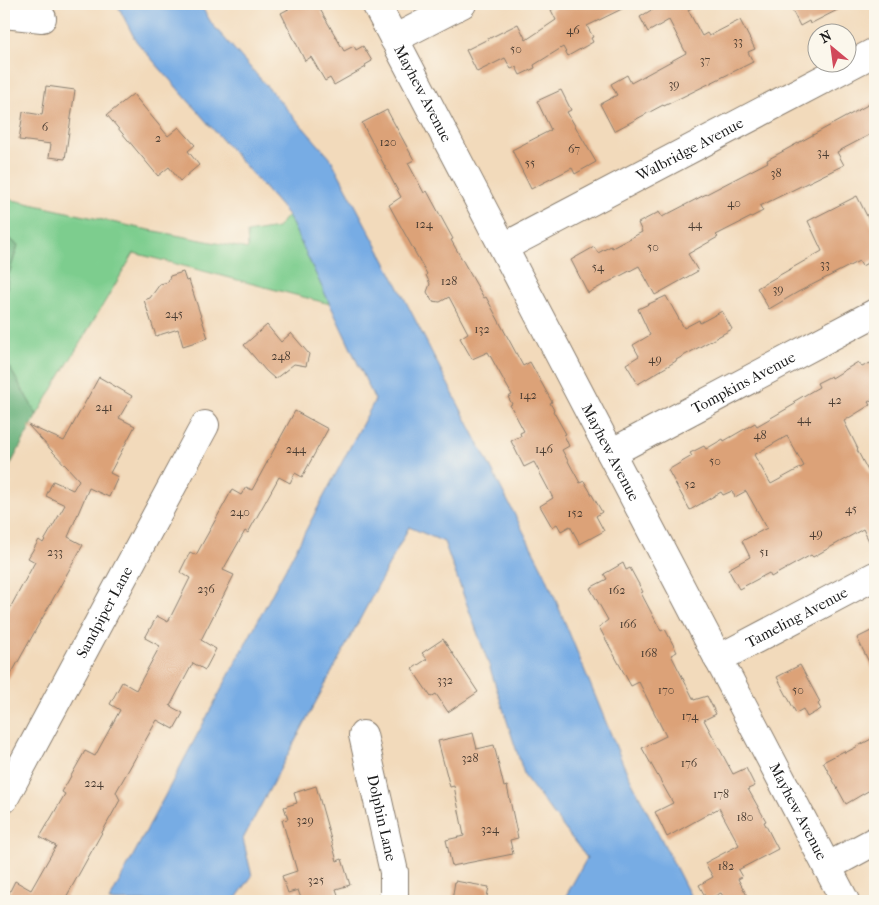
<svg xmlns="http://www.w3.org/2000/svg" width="879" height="905" viewBox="0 0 879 905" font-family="'IM FELL French Canon',serif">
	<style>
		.green { fill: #7dcd8e; stroke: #4c7455 }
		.forest { fill: #66b079; stroke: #41664a }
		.water { fill: #77ace4; stroke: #4a6480 }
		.building { fill: #dca278; fill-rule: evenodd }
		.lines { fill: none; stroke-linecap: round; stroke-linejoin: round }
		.minor-casing { stroke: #877b6c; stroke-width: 30 }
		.minor { stroke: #fff; stroke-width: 28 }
		.labels { text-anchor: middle; stroke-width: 4.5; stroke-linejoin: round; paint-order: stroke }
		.number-label { font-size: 12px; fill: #4c3e33 }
		.street-label { font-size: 15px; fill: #1c1c1c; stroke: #fbf7ec }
	</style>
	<rect width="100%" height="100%" fill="#fbf7ec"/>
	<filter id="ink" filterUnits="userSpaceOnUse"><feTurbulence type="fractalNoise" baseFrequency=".02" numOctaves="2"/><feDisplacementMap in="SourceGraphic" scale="10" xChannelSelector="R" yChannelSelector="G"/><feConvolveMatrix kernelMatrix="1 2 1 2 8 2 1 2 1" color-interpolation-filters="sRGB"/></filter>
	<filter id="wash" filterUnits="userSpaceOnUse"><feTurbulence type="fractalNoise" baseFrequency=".0096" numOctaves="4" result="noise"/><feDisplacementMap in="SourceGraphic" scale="20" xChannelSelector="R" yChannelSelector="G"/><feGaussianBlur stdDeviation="1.12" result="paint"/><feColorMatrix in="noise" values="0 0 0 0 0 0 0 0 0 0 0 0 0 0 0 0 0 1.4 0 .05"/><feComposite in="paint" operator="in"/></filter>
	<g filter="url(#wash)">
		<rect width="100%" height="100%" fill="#f2dabb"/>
		<path class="green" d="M4,198L139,228L248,249L247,233L277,228L288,215L330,304L134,253L37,415L7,363L4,319L8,277L18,245L4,235Z"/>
		<path class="forest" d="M4,235L18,245L8,277L4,319L7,363L37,415L4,477Z"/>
		<path class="water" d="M117,4H200L212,24L331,159L398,286L545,574L624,766L693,901H563L587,858L525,777L488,662L444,542L409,527L243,839L252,876L234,901H109L375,400L288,215L136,41Z"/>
		<g id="blocks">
			<g class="building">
				<path d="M298,4H317L344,51L354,46L356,50L363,46L372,61L365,65L366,67L334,85L330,78L325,81L311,57L305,61L281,13Z"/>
				<path d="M563,4H632L587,26L593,37L591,38L593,42L568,56L563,47L534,65L535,68L520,75L516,67L511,69L505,58L477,72L466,50L518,24L526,40L556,20L551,10Z"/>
				<path d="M661,4H699L688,10L702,36L707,33L709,36L740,20L755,49L748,52L753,62L664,106L663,105L614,131L600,104L617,95L611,84L627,75L631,83L686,53L669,20L648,32L640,17Z"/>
				<path d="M801,4H849L810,24L809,21L800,26L792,10Z"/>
				<path d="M46,86L75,90L65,159L49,157L51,144L19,140L23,112L42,115Z"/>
				<path d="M561,90L571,110L567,112L596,162L575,174L572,168L531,189L512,150L551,130L537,101Z"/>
				<path d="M133,94L168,136L179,127L195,145L188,151L199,165L180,181L169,167L158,176L107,115Z"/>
				<path d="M875,101V132L837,152L844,165L760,206L763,211L716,235L718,237L688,254L698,271L655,295L639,266L588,293L571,260L594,247L598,253L611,246L612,248L642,232L638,223L659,212L662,217L768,162L767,160Z"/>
				<path d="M387,110L414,160L408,163L424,193L427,191L453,239L451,240L484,298L486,297L523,366L530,362L552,402L550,403L554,410L553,411L566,434L564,435L569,446L562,450L580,483L584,481L602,512L596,516L604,531L580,544L570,526L561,531L557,524L552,527L540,506L553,498L534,462L524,467L511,441L521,436L520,433L524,431L510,405L512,404L508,397L512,395L488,352L472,359L460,338L468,333L449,297L440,302L432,301L427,292L430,284L426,275L427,274L389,205L401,197L362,123Z"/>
				<path d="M857,196L875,232V259L862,266L859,261L798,292L769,309L757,288L822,251L808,221Z"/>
				<path d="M183,272L186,281L189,280L208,338L183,346L178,329L156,336L144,300L150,298L160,284L168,282L170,276Z"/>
				<path d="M666,296L684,328L699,320L700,323L722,311L732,329L676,360V361L638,384L626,364L639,356L633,345L650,335L638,309Z"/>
				<path d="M267,325L281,342L291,333L309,354L306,366L294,364L275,379L266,371L244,345Z"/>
				<path d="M858,362L862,367L870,363L875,372V398L868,402L870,405L844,421L858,449L857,450L875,484V553L863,529L813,557L811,555L771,577L769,573L739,589L728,569L750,557L742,541L767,528L746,491L735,497L732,491L723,495L721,492L690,510L668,470L692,456L690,453L704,446L706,449L723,439L724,441L755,423L757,426L795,404L793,402L819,387L817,383L831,376L832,378ZM787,436L804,466L771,484L754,455Z"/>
				<path d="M99,377L132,396L119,418L135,426L110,473L118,477L109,497L89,488L68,537L83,545L4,687V619L35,562L28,558L39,540L43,543L65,505L46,496L53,481L73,490L79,480L28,425L64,441Z"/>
				<path d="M295,411L328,429L302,477L295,473L290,483L279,477L248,533L245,531L223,570L234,575L201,640L216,649L205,670L193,663L170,706L183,713L174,729L157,720L116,792L120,800L64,901H5L15,881L31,890L56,846L40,837L65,794L62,792L85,751L95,756L120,710L110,704L122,682L136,690L160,646L145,638L157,616L168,622L190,578L180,572L190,552L196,555L232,490L241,495L246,487L252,490Z"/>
				<path d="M623,563L626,570L630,568L643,592L641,593L661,631L665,629L677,652L671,655L694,700L707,696L716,714L704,720L733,774L746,768L755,786L748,789L766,821L764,822L778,849L738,870L742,877L738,879L750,901H726L721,893L707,900L699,885L713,877L705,863L739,845L719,808L667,837L655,812L673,803L642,748L666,736L639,682L631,686L599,627L608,620L590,588L607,579L604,574Z"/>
				<path d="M875,629V674L857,638Z"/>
				<path d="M443,639L478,692L448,712L436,694L431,697L412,669L427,659L422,653Z"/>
				<path d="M800,665L820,702L818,704L821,709L807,717L803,709L796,713L777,677Z"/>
				<path d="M473,733L477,749L494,745L504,787L507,786L518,838L510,840L513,854L452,866L446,840L464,836L454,786L450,787L438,741Z"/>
				<path d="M875,737V787L846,804L823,762L844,751L845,753Z"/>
				<path d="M316,786L337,861L342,859L350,885L336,889L340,901H302L298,890L288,893L282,876L297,871L282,820L288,819L284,807L297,803L294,793Z"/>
				<path d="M455,881L489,887L486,901H452Z"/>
			</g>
		</g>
	</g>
	<g filter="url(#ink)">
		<use href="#blocks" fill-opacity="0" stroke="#877b6c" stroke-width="1"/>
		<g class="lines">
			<g class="minor-casing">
				<g id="minor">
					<path id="s1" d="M376,4L845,901"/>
					<path d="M4,14L42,18"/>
					<path d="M394,39L462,4"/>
					<path id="s2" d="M504,247L875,52"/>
					<path id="s3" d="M611,453L875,313"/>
					<path id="s4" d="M718,659L875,576"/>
					<path id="s5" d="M363,735L394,872V901"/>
					<path id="s6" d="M4,799L205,425"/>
					<path d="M827,867L875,841"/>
				</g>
			</g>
			<use href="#minor" class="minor"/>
		</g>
	</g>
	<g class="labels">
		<g class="number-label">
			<text x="573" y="34">46</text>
			<text x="738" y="45">33</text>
			<text x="516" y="53">50</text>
			<text x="705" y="64">37</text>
			<text x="674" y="88">39</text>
			<text x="45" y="131">6</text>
			<text x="158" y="142">2</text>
			<text x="388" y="146">120</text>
			<text x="574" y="153">67</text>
			<text x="823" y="156">34</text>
			<text x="530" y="167">55</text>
			<text x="776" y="177">38</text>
			<text x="734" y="207">40</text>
			<text x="424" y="228">124</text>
			<text x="695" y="228">44</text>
			<text x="653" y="251">50</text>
			<text x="825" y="268">33</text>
			<text x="598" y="271">54</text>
			<text x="449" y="285">128</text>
			<text x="778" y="293">39</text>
			<text x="174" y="318">245</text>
			<text x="482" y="333">132</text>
			<text x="281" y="360">248</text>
			<text x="655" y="363">49</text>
			<text x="528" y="399">142</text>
			<text x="835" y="404">42</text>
			<text x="104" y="411">241</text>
			<text x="804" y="423">44</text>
			<text x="760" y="439">48</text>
			<text x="296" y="453">244</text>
			<text x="544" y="453">146</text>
			<text x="715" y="465">50</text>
			<text x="690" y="488">52</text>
			<text x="851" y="513">45</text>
			<text x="240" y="516">240</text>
			<text x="575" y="517">152</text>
			<text x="816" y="537">49</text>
			<text x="55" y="556">233</text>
			<text x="764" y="556">51</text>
			<text x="206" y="593">236</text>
			<text x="617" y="594">162</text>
			<text x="628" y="628">166</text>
			<text x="649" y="657">168</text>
			<text x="445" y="684">332</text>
			<text x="666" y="694">170</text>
			<text x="798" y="694">50</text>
			<text x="690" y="720">174</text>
			<text x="470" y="762">328</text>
			<text x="689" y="767">176</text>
			<text x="94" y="787">224</text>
			<text x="721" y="798">178</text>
			<text x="745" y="821">180</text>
			<text x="305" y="824">329</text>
			<text x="490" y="833">324</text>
			<text x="726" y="870">182</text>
			<text x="316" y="884">325</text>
		</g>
		<g class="street-label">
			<text dy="5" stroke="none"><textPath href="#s1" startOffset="101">Mayhew Avenue</textPath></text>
			<text dy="5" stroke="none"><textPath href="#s2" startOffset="210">Walbridge Avenue</textPath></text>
			<text dy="5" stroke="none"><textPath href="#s3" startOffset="150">Tompkins Avenue</textPath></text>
			<text dy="5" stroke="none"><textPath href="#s1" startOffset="506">Mayhew Avenue</textPath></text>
			<text dy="5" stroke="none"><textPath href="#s6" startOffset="212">Sandpiper Lane</textPath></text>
			<text dy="5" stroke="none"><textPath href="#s4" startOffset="89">Tameling Avenue</textPath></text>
			<text dy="5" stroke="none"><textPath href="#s1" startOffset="911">Mayhew Avenue</textPath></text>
			<text dy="5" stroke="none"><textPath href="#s5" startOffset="85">Dolphin Lane</textPath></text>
		</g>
	</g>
	<rect width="879" height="905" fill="none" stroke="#fbf7ec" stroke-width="20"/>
	<g transform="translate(832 48) rotate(331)"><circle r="24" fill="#fbf7ec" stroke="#a29f99"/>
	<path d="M0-4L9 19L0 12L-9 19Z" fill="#d1495b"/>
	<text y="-8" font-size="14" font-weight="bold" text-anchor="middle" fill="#1c1c1c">N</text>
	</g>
</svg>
